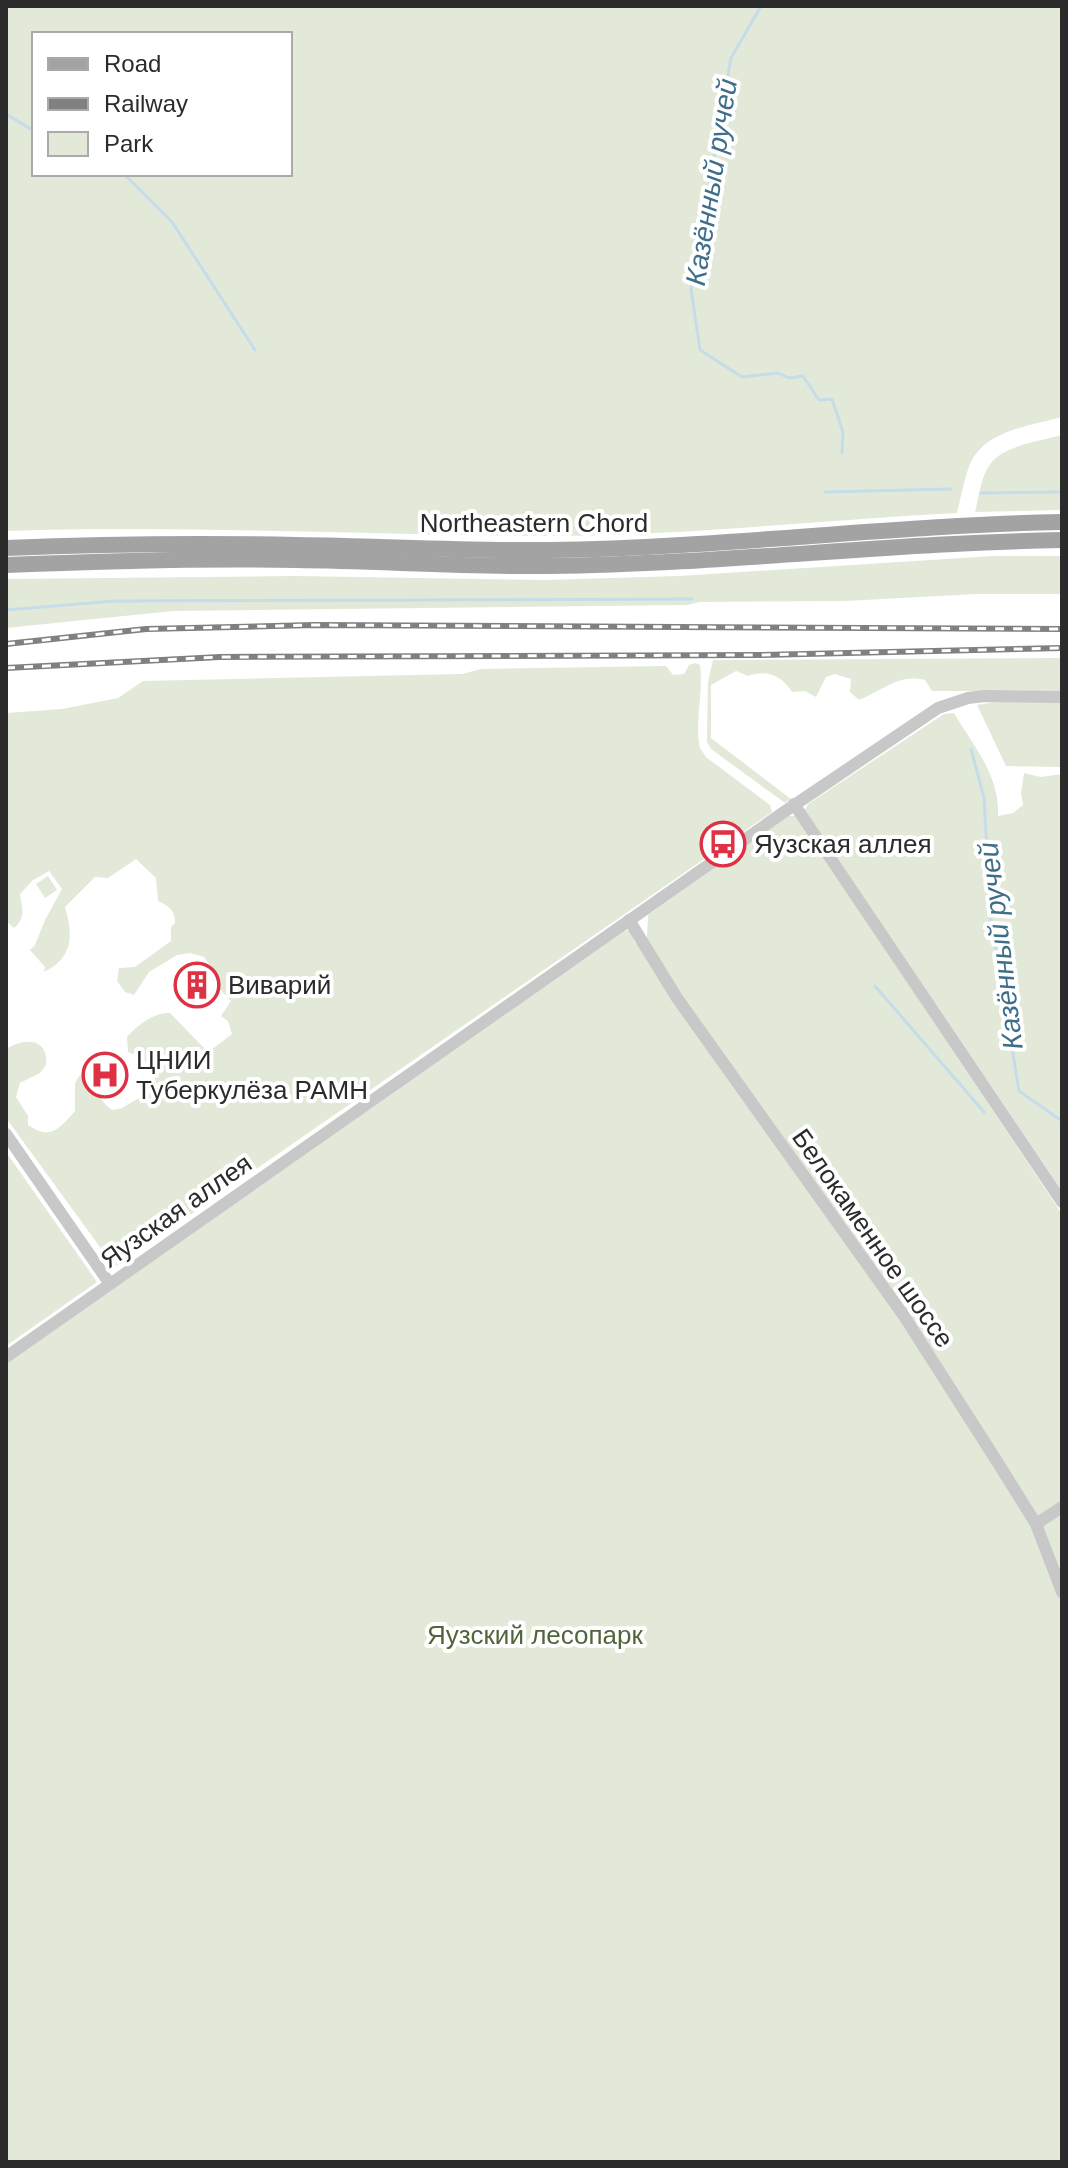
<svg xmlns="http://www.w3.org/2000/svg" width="1068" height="2168" viewBox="0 0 1068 2168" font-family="Helvetica,sans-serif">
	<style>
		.green { fill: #e2e9d9; fill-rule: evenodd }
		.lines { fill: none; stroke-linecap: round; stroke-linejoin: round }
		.stream { stroke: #c5dce9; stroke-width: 3 }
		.minor { stroke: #c8c8c8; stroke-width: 12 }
		.major { stroke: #a3a3a3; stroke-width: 16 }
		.rail-casing { stroke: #808080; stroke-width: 6 }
		.rail { stroke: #fff; stroke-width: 3; stroke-dasharray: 9; stroke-linecap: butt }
		.labels { text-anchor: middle; stroke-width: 8; stroke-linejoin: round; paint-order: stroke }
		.street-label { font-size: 26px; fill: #2b2b2b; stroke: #fff }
		.poi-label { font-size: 26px; fill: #2b2b2b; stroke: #fff; text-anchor: start }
		.park-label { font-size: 26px; fill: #50653b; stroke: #fff }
		.water-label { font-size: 28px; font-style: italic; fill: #3d6e8a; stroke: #fff }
	</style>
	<rect width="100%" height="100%" fill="#fff"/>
	<g class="green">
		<path d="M6,6H1062V417C1030,426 985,430 970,464C964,479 961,497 957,513C820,520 683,536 545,536C365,535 186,525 6,531ZM34,34H290V174H34Z"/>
		<path d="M1062,435V510L975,512C979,497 981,475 991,463C1005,445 1041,441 1062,435Z"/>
		<path d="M993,556H1062V594H976L846,601L699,602L688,605L173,611L6,628V579L295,576L546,580L679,576Z"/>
		<path d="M1062,658V691H932L925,680C900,673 881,691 859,700L850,692L851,679L835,674L826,677L816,697L805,691L792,692C782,676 767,669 748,676L736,671L711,685V738L791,799L785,803L711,749L707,742L708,682L713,660Z"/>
		<path d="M695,663L700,665C704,691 694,721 700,748L706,757L770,805L772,812L116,1266L113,1265L6,1118V1049C25,1037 49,1038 46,1065L40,1073L20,1083L16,1097L28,1116V1125C51,1141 60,1128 75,1111V1083L79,1076L88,1074C98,1086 98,1102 113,1110L122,1108L149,1092C152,1069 151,1060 128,1052L127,1037C137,1025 155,1012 170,1013L207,1051L211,1050L232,1034L228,1021L221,1016L231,1001L213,982L212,968L204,957L190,953L177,955L149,972L134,995L125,992L117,981L119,968L135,967L171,941V927L175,923C175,910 169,906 158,901L156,878L136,859L108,878L95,877L65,907C73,935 74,957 44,972L45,967L30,950L35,945L45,920L62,889L49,871L33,880L20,894C22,908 26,918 14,928L6,921V713L62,709L118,698L143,681L462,674L481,669L666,666L673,675L684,674L689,665Z"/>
		<path d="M1002,701L1062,702V767L1006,766L977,705Z"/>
		<path d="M954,713C974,747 1000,776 998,816L1013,813L1023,805L1021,793L1024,773L1041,777L1062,774V1191L805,810L808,804L944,714Z"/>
		<path d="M788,816H796L1062,1214V2162H6V1364L625,931L630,930L635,943L647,937L648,915Z"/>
		<path d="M48,876L57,890L45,898L36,884Z"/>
		<path d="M6,1152L97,1282L6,1346Z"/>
	</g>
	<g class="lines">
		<g class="stream">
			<path d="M761,6L731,58L691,289L700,350L742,377L778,373L789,378L803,376L819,400L832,399L843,432L842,453"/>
			<path d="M6,114L34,131"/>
			<path d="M124,174L172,222L255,350"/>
			<path d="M825,492L951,489"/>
			<path d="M981,493L1062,492"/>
			<path d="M6,610L114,601L692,599"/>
			<path d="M971,749L984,798L991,919L1019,1091L1062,1121"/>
			<path d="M875,986L984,1112"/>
		</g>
		<g class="minor">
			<path d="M794,804L1062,1202"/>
			<path d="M629,920L677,998L904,1316L998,1463L1036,1524L1062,1592"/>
			<path d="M6,1134L110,1284"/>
			<path d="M6,1357L784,812L938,708L968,698L985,696L1062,697"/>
			<path d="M1036,1524L1062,1507"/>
		</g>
		<g class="major">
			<path d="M6,548C103,544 199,543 296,545C380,546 465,551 550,550C721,548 891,525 1062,522"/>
			<path d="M6,565C102,561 199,558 296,560C380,561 465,567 549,566C721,564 891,543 1062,540"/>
		</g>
		<g class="rail-casing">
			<g id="rail">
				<path d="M6,644L146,629L314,625L1062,629"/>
				<path d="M6,668L220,657L759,655L1062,648"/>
			</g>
		</g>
		<use href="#rail" class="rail"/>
	</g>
	<defs>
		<g id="bus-ring" transform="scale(2.3)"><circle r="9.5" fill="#fff" stroke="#de3244" stroke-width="1.5"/><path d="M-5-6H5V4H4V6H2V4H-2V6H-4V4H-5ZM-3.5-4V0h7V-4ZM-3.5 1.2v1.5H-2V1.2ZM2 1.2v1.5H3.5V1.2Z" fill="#de3244"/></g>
		<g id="building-ring" transform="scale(2.3)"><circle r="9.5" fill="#fff" stroke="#de3244" stroke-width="1.5"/><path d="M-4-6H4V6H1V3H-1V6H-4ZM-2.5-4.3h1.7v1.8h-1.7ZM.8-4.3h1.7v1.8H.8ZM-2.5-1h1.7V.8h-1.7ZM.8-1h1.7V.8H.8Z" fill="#de3244"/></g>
		<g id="hospital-ring" transform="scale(2.3)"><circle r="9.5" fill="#fff" stroke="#de3244" stroke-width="1.5"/><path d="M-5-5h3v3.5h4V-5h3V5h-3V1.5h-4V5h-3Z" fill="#de3244"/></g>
	</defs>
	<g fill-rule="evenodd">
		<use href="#bus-ring" x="723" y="844"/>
		<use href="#building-ring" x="197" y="985"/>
		<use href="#hospital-ring" x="105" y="1075"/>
	</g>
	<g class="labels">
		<g class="street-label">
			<text x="534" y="532">Northeastern Chord</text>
			<text transform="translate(176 1211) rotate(-35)" y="9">Яузская аллея</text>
			<text transform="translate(873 1238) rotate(55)" y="9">Белокаменное шоссе</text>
		</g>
		<g class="poi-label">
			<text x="754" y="853">Яузская аллея</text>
			<text x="228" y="994">Виварий</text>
			<text x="136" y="1069">ЦНИИ<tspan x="136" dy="30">Туберкулёза РАМН</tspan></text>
		</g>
		<g class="park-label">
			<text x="535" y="1644">Яузский лесопарк</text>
		</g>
		<g class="water-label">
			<text transform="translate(711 182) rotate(-81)" y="10">Казённый ручей</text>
			<text transform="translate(1000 946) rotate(-97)" y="10">Казённый ручей</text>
		</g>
	</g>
	<rect width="1068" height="2168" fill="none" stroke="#2b2b2b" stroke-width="16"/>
	<rect x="32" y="32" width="260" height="144" fill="#ffffff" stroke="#aaaaaa" stroke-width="2"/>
	<rect x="48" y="58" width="40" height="12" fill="#a3a3a3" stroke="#aaaaaa" stroke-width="2"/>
	<text x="104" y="72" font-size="24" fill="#2b2b2b">Road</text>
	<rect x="48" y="98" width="40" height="12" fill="#808080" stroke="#aaaaaa" stroke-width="2"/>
	<text x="104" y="112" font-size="24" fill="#2b2b2b">Railway</text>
	<rect x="48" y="132" width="40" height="24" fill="#e2e9d9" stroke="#aaaaaa" stroke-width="2"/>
	<text x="104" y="152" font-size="24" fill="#2b2b2b">Park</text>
</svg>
